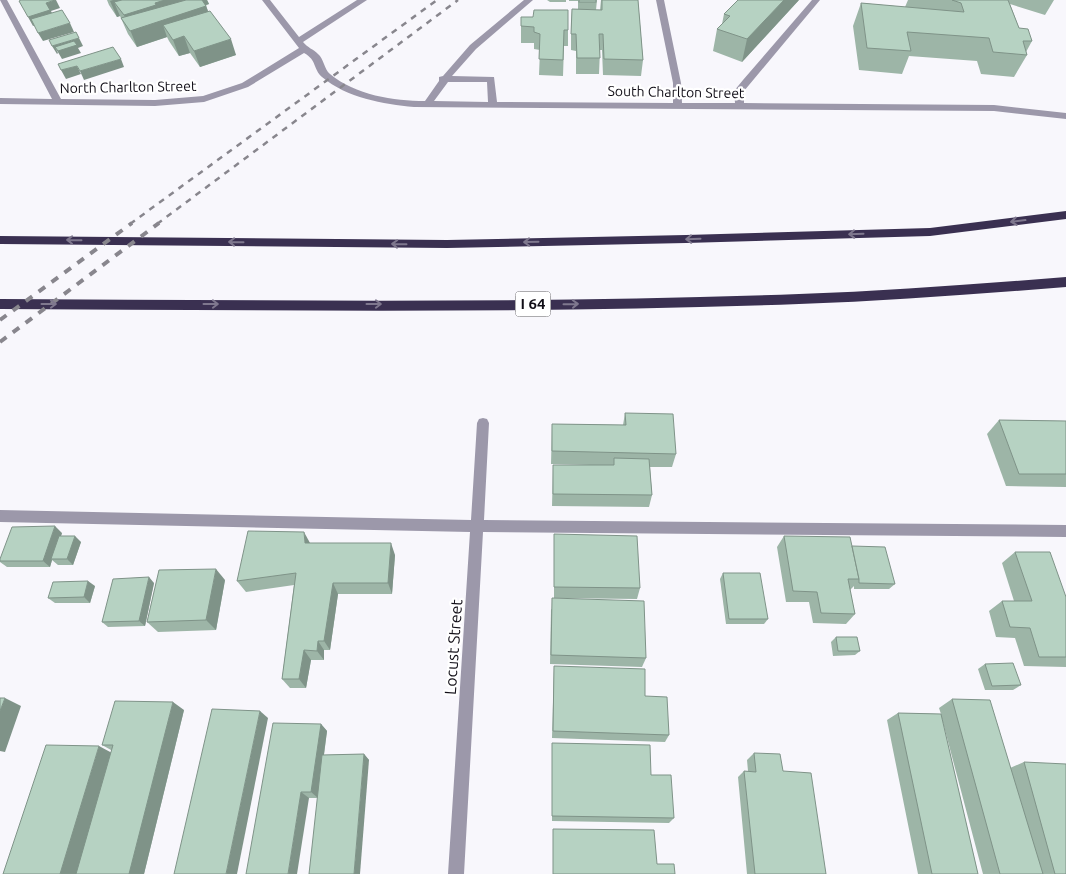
<svg xmlns="http://www.w3.org/2000/svg" width="1066" height="874" viewBox="0 0 1066 874" font-family="Ubuntu,sans-serif">
	<style>
		.lines { fill: none; stroke-linecap: round; stroke-linejoin: round }
		.minor { fill: #9c98aa; fill-rule: evenodd }
		.highway { fill: #3a3051; fill-rule: evenodd }
		.rail-far1 { stroke: #88868d; stroke-width: 2.5; stroke-dasharray: 6 6; stroke-linecap: butt }
		.rail { stroke: #88868d; stroke-width: 4; stroke-dasharray: 8 8; stroke-linecap: butt }
		.wall { fill: #9db5a7 }
		.shaded-wall { fill: #7f9388 }
		.building { fill: #b6d2c2; stroke: #7f9388 }
		.oneway { stroke: #7f788e }
		.labels { text-anchor: middle; stroke-width: 4.5; stroke-linejoin: round; paint-order: stroke }
		.far-street-label { font-size: 14px; fill: #110e17; stroke: #fff }
		.shield { fill: #fff; stroke: #58565d; stroke-width: 1 }
		.shield-label { font-size: 15px; font-weight: bold; fill: #110e17 }
		.street-label { font-size: 16px; fill: #110e17; stroke: #fff }
	</style>
	<rect width="100%" height="100%" fill="#f8f7fc"/>
	<g class="lines">
		<g class="minor">
			<path d="M0,0H7L61,99L155,100L203,96L242,83L299,48L262,0H270L299,37L357,0H367L303,42C308,48 313,49 318,54C324,59 324,69 330,74C355,95 394,101 425,101L439,81V77L443,76L470,45L524,0H533L476,49L452,76L494,77L497,102L673,103V83L656,0H664L681,83L682,103H735L734,91L743,80L812,0H820L744,91V103L994,105L1066,113V119L994,111L414,107C383,104 347,98 322,77C313,69 317,60 304,53L248,87L204,102L155,106L0,104V98L52,99ZM448,82H487L488,102L434,101Z"/>
			<path d="M483,418L487,419L489,423L484,520L1066,525V537L483,532L464,874H448L470,532L0,522V510L471,520L477,423L479,419Z"/>
		</g>
		<g class="highway">
			<path d="M1066,211V219L930,236L686,243L447,248L0,244V236L447,240L686,235L930,228Z"/>
			<path d="M1066,277V287C977,294 888,301 799,304C533,314 266,310 0,309V299C266,300 533,304 799,294C888,291 977,284 1066,277Z"/>
		</g>
		<g class="rail-far1">
			<path d="M130,224L437,0"/>
			<path d="M157,224L458,0"/>
		</g>
		<g class="rail">
			<path d="M0,320L132,223"/>
			<path d="M0,342L159,223"/>
		</g>
	</g>
	<g class="wall">
		<path d="M107,0H207L209,4L206,5L208,11L236,55L200,67L190,53L179,56L169,41L167,37L137,47L128,34L120,16L117,17L109,5Z"/>
		<path d="M547,0H566V2H550Z"/>
		<path d="M569,0H597L596,10H600L601,0H638L643,60L641,76L603,75L602,50H600L599,74H576V51L571,50V26L572,9H578V1H569Z"/>
		<path d="M799,0L742,62L713,51L717,29L722,24L724,14Z"/>
		<path d="M908,0H1054L1045,15L1010,4L1019,28L1032,41L1026,52L1027,55L1014,77L981,74L977,61L909,56L902,74L859,70L853,26L861,3L905,7Z"/>
		<path d="M521,17L568,30V46H564L563,76L539,75L540,50L534,49V43H521Z"/>
		<path d="M625,413L676,454L672,467H650L652,495L649,507L552,506L553,465H590L551,464L552,424L623,425Z"/>
		<path d="M999,420L1066,421V487L1006,486L987,434Z"/>
		<path d="M62,533L61,536L81,542L73,565H58L52,560L50,567H7L0,562V559Z"/>
		<path d="M554,534L640,588L637,599L554,598Z"/>
		<path d="M784,536L852,546L895,584L889,589H854V586L850,590L855,614L846,624L813,623L809,602H786L777,547Z"/>
		<path d="M310,543L395,555L392,594H338L330,650H324V660H311L306,688H290L282,679L294,585L246,592L237,581Z"/>
		<path d="M1015,552L1066,597V667L1024,666L1015,638L996,637L989,611L1002,601H1014L1002,563Z"/>
		<path d="M723,573L768,619L764,624H726L720,579Z"/>
		<path d="M225,580L216,630L158,632L147,622Z"/>
		<path d="M154,583L145,626L108,627L102,622Z"/>
		<path d="M95,586L90,603H55L48,598Z"/>
		<path d="M551,609L646,658L642,667L550,664Z"/>
		<path d="M836,637L860,651L855,655L833,656L831,642Z"/>
		<path d="M985,664L1021,685L1013,690H985L978,669Z"/>
		<path d="M554,666L645,696L669,735L665,742L552,738Z"/>
		<path d="M952,699L1010,768L1024,762L1066,874H983L941,715L978,874H918L887,720L898,713L941,714L939,708Z"/>
		<path d="M184,710L144,874H3L111,752V750L102,745Z"/>
		<path d="M321,724L327,731L324,755L364,754L369,760L317,798H309L246,874Z"/>
		<path d="M552,743L651,775L674,818L669,823L552,821Z"/>
		<path d="M754,753L783,771L826,874H747L738,777L744,771H748L747,760Z"/>
		<path d="M553,829L657,864L675,874H553Z"/>
	</g>
	<g class="shaded-wall">
		<path d="M55,0H56L60,8L51,11L55,19L33,26L28,17L46,3Z"/>
		<path d="M113,0H207L209,4L162,19L206,6L212,22L163,25L167,37L137,47L124,15L114,2L120,16L117,17L110,1Z"/>
		<path d="M784,0H799L742,62L747,39Z"/>
		<path d="M70,23L74,32L43,41L38,33Z"/>
		<path d="M184,36L190,53L179,56L173,40Z"/>
		<path d="M79,38L83,46L78,48L81,53L62,59L55,47L58,53L57,54L52,46Z"/>
		<path d="M231,39L236,55L200,67L194,51Z"/>
		<path d="M121,59L124,67L84,80L80,71Z"/>
		<path d="M77,66L81,74L66,79L61,70Z"/>
		<path d="M55,526L62,533L53,559H51L52,560L50,567L43,561Z"/>
		<path d="M304,532L310,543H305Z"/>
		<path d="M75,536L81,542L73,565L67,559Z"/>
		<path d="M391,543L395,555L392,594L388,583Z"/>
		<path d="M216,569L225,580L216,630L206,620Z"/>
		<path d="M149,577L154,583L145,626L139,621Z"/>
		<path d="M88,581L95,586L90,603L84,597Z"/>
		<path d="M333,583L338,594L330,650L324,641Z"/>
		<path d="M318,641L324,650V660L317,651Z"/>
		<path d="M304,650L311,660L306,688L299,679Z"/>
		<path d="M5,698L21,706L5,752L0,751V711Z"/>
		<path d="M173,702L184,710L144,874H129Z"/>
		<path d="M260,711L268,718L237,874H226Z"/>
		<path d="M321,724L327,731L318,798L311,792Z"/>
		<path d="M99,746L112,753L77,874H60Z"/>
		<path d="M364,754L369,760L360,874H354Z"/>
		<path d="M301,792L309,798L297,874H288Z"/>
	</g>
	<g class="building">
		<path d="M21,0H55L46,3L50,10L28,17L19,1Z"/>
		<path d="M122,0H165L155,3L156,5L124,15L114,2Z"/>
		<path d="M186,0H202L206,6L130,31L121,18Z"/>
		<rect x="579" y="0" width="17" height="2"/>
		<path d="M602,0H638L643,60L604,59L603,34H599L600,58H577L576,34H571L572,9L602,10Z"/>
		<path d="M738,0H784L747,39L717,29L730,16L724,14Z"/>
		<path d="M952,0H1008L1019,28L1028,29L1032,41H1023L1027,55L993,52L989,38L907,32L911,51L867,48L861,3L964,12L961,3Z"/>
		<path d="M62,10L70,23L38,33L31,19Z"/>
		<path d="M534,10H568V30H564L563,60L539,59L540,34L534,32V27L521,26V17H533Z"/>
		<path d="M210,11L231,39L194,51L184,36L173,40L163,25Z"/>
		<path d="M76,32L79,38L52,46L49,40Z"/>
		<path d="M74,41L77,45L58,51L55,47Z"/>
		<path d="M113,47L121,59L80,71L77,66L61,70L58,64Z"/>
		<path d="M625,413L673,414L676,454L552,451V424L626,425Z"/>
		<path d="M999,420L1066,421V474H1019Z"/>
		<path d="M614,458L649,459L652,495L553,494V465H614Z"/>
		<path d="M55,526L43,561H0V559L12,527Z"/>
		<path d="M248,531L304,532L305,543H391L388,583H333L324,641H318L317,651L304,650L299,679H282L296,573L237,581Z"/>
		<path d="M554,534L637,536L640,588L554,587Z"/>
		<path d="M59,536H75L67,559H51Z"/>
		<path d="M784,536L850,537L859,579H848L855,614L821,613L817,592L793,591Z"/>
		<path d="M852,546L885,547L895,584L859,583V579Z"/>
		<path d="M1015,552H1050L1066,597V657H1039L1030,628L1010,627L1002,601H1032Z"/>
		<path d="M216,569L206,620L147,622L159,570Z"/>
		<path d="M723,573H760L768,619H729Z"/>
		<path d="M149,577L139,621L102,622L113,579Z"/>
		<path d="M88,581L84,597L48,598L53,582Z"/>
		<path d="M552,598L644,601L646,658L551,655Z"/>
		<path d="M836,637H857L860,651H838Z"/>
		<path d="M1013,663L1021,685L992,686L985,664Z"/>
		<path d="M554,666L645,669V696L667,697L669,735L553,731Z"/>
		<path d="M0,698H5L0,711Z"/>
		<path d="M952,699L990,700L1043,874H1000Z"/>
		<path d="M115,701L173,702L129,874H76L113,745H102Z"/>
		<path d="M212,709L260,711L226,874H174Z"/>
		<path d="M898,713L941,714L978,874H932Z"/>
		<path d="M273,723L321,724L311,792H301L288,874H246Z"/>
		<path d="M552,743L650,745L651,775H671L674,818L552,816Z"/>
		<path d="M46,745L99,746L60,874H3Z"/>
		<path d="M754,753L780,754L783,771L811,773L826,874H755L744,771L756,772Z"/>
		<path d="M364,754L354,874H309L322,755Z"/>
		<path d="M1024,762L1066,764V874H1055Z"/>
		<path d="M553,829L654,830L657,864H674L675,874H553Z"/>
	</g>
	<defs><path id="oneway-shaft" d="M-6 0H5M1.5-3L5.5 0L1.5 3" fill="none" stroke-width="1.6" stroke-linecap="round" stroke-linejoin="round" transform="scale(1.25)"/></defs>
	<g class="oneway">
		<use href="#oneway-shaft" transform="translate(1018 221) rotate(173)"/>
		<use href="#oneway-shaft" transform="translate(856 234) rotate(178)"/>
		<use href="#oneway-shaft" transform="translate(693 239) rotate(178)"/>
		<use href="#oneway-shaft" transform="translate(74 240) rotate(-179)"/>
		<use href="#oneway-shaft" transform="translate(236 242) rotate(-179)"/>
		<use href="#oneway-shaft" transform="translate(531 242) rotate(179)"/>
		<use href="#oneway-shaft" transform="translate(399 244) rotate(-179)"/>
		<use href="#oneway-shaft" transform="translate(49 304)"/>
		<use href="#oneway-shaft" transform="translate(211 304)"/>
		<use href="#oneway-shaft" transform="translate(374 304)"/>
		<use href="#oneway-shaft" transform="translate(571 304) rotate(-1)"/>
	</g>
	<g class="labels">
		<g class="far-street-label">
			<text transform="translate(128 87) rotate(-1)" y="5">North Charlton Street</text>
			<text transform="translate(676 92) rotate(1)" y="5">South Charlton Street</text>
		</g>
		<rect class="shield" x="515.5" y="291.5" width="35" height="25" rx="4"/>
		<g class="shield-label">
			<text x="533" y="309">I 64</text>
		</g>
		<g class="street-label">
			<text transform="translate(453 647) rotate(-86)" y="6">Locust Street</text>
		</g>
	</g>
</svg>
